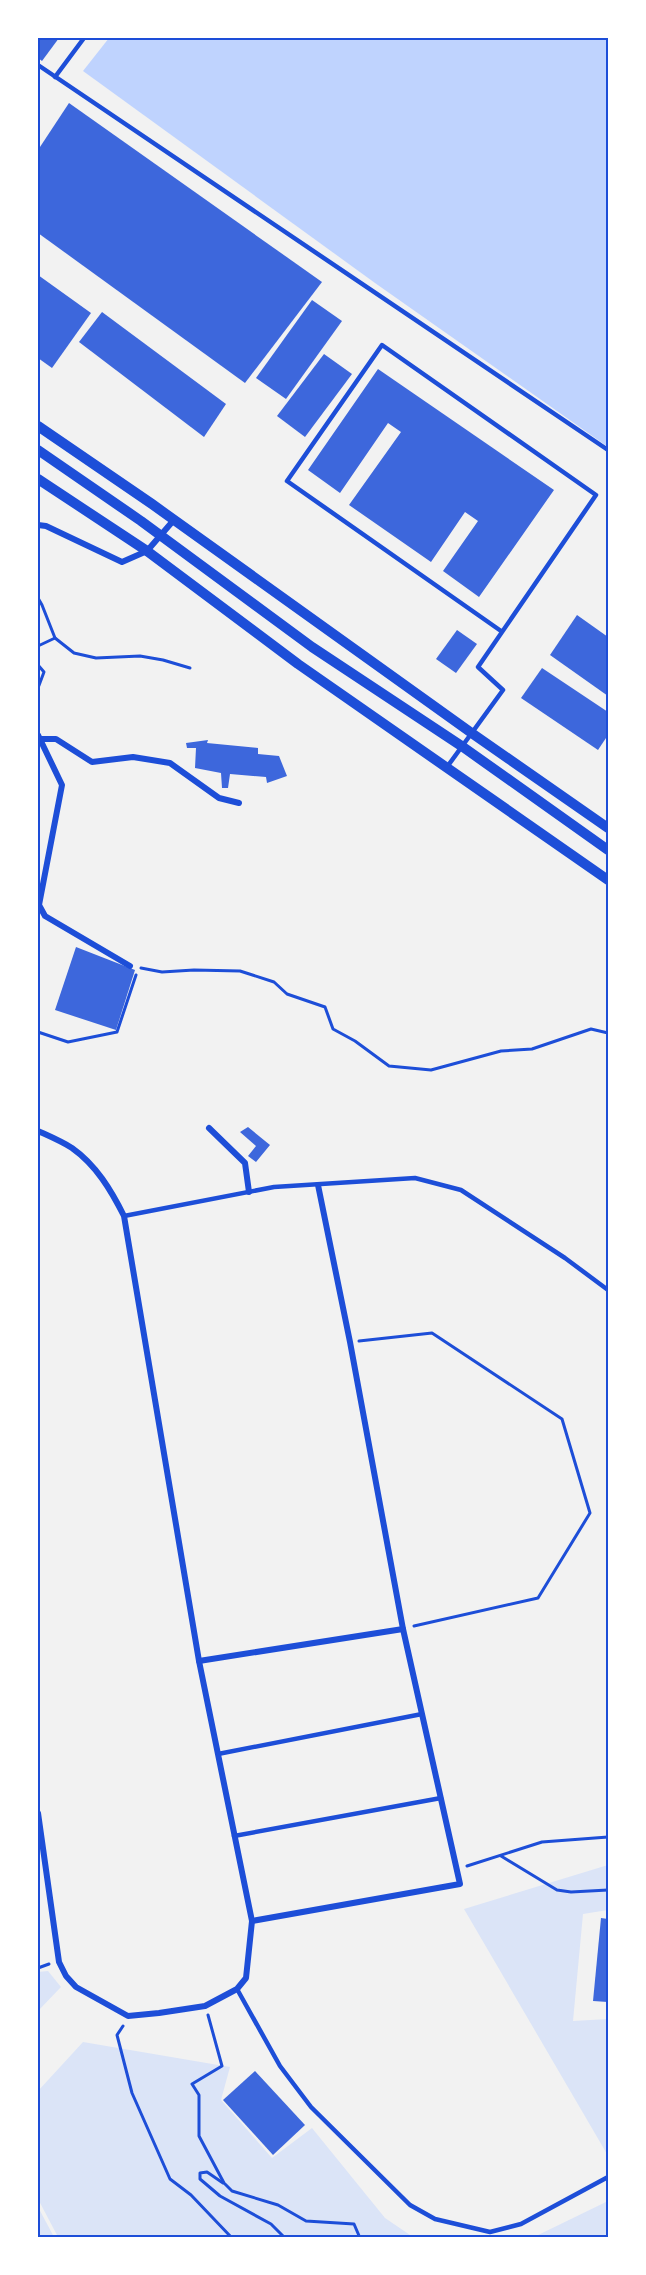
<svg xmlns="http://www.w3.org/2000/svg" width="646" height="2275" viewBox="0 0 646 2275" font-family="'Varela Round',sans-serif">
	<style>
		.green { fill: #dbe4f7 }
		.water { fill: #bfd3fe }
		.building { fill: #3d67dc }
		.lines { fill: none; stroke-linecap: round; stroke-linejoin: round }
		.path { stroke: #1d4ed8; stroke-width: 3 }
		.service { stroke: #1d4ed8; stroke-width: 4.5 }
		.minor { stroke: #1d4ed8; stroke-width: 6 }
		.tertiary { stroke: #1d4ed8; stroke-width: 10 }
		.neatline { fill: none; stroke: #1d4ed8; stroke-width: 2 }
	</style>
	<rect width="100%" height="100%" fill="#f2f2f2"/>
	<g class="green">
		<path d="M608,1865V1910L583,1914L573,2021L608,2019L607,2154L464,1909Z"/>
		<path d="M48,1971L61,1987L38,2011V1972Z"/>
		<path d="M83,2042L230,2067L221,2100L272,2158L312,2128L385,2218L413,2237H58L38,2199V2091Z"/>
		<path d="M608,2201V2237H534Z"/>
		<path d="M38,2207L54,2237H38Z"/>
	</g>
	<path class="water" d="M109,38H608V447L375,283L83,71Z"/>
	<g class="building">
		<path d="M38,38H59L42,61L38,58Z"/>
		<path d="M69,103L322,282L245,383L38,233V150Z"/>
		<path d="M38,275L91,313L52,368L38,358Z"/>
		<path d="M312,300L342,321L286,399L256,378Z"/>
		<path d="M102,312L226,404L204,437L79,342Z"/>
		<path d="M324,354L352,374L305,437L277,416Z"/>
		<path d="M378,369L554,490L479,597L443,571L478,521L465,512L431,562L349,505L401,432L388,423L340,493L308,470Z"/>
		<path d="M577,615L608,637V696L550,655Z"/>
		<path d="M457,630L477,644L456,673L436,659Z"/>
		<path d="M542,668L608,712V735L598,750L521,698Z"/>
		<path d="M208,740L207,743L258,748V754L279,756L287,776L267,783L266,777L230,774L228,788H222L221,773L195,768L196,748H187L186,743Z"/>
		<path d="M76,947L135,970L116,1030L55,1010Z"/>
		<path d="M248,1127L270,1145L256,1162L248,1156L256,1146L240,1132Z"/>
		<path d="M601,1918L608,1919V2002L593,2001Z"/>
		<path d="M255,2071L305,2125L273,2155L223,2100Z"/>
	</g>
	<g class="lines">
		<g class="path">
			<path d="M38,598L42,605L55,638L38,646"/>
			<path d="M55,638L74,653L96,658L140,656L163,660L190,668"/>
			<path d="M38,665L44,672L38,688"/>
			<path d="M141,968L162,972L194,970L240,971L274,982L287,994L325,1007L333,1029L355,1041L389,1066L431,1070L501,1051L532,1049L591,1029L608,1033"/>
			<path d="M38,1032L68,1042L117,1032L136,975"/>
			<path d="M359,1341L432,1333L562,1419L590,1513L538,1598L414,1626"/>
			<path d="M501,1856L557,1890L571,1892L608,1890"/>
			<path d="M467,1866L542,1842L608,1837"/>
			<path d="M38,1968L49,1964"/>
			<path d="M208,2015L222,2066L192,2084L199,2095V2136L224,2183L232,2191L278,2205L306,2221L354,2224L360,2238"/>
			<path d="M123,2026L117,2035L132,2093L170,2179L191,2195L232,2238"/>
			<path d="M223,2183L207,2172L200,2173V2179L220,2196L271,2224L285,2238"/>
		</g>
		<g class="service">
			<path d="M38,65L608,450"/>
			<path d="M55,77L84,38"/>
			<path d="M447,767L503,690L478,667L596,495L382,345L287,481L501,631"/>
			<path d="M124,1216L274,1187L415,1178L461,1190L565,1258L608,1290"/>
			<path d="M218,1754L422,1714"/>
			<path d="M234,1836L441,1798"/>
			<path d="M237,1989L280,2066L311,2107L410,2205L435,2219L490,2232L521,2224L608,2177"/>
		</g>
		<g class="minor">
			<path d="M38,525L46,526L122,562L147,551L173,521"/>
			<path d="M38,735L62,785L39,905L45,916L130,966"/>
			<path d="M41,739H56L92,762L133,757L170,763L219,798L239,803"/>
			<path d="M209,1128L245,1163L249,1192"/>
			<path d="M38,1131C49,1136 61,1141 72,1148C96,1165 111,1190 124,1216L199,1661L252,1921L246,1978L237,1989L205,2006L159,2013L128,2016L76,1987L66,1976L59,1962L38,1813"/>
			<path d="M199,1661L403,1629L350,1342L318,1185"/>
			<path d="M252,1921L460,1884L403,1629"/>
		</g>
		<g class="tertiary">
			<path d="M38,426L152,504L473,734L608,828"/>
			<path d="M38,450L141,521L312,647L463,747L608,850"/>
			<path d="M38,479L147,551L298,664L608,880"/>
		</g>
	</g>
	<rect width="646" height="2275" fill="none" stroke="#ffffff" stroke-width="78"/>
	<rect x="39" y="39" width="568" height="2197" class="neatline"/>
</svg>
